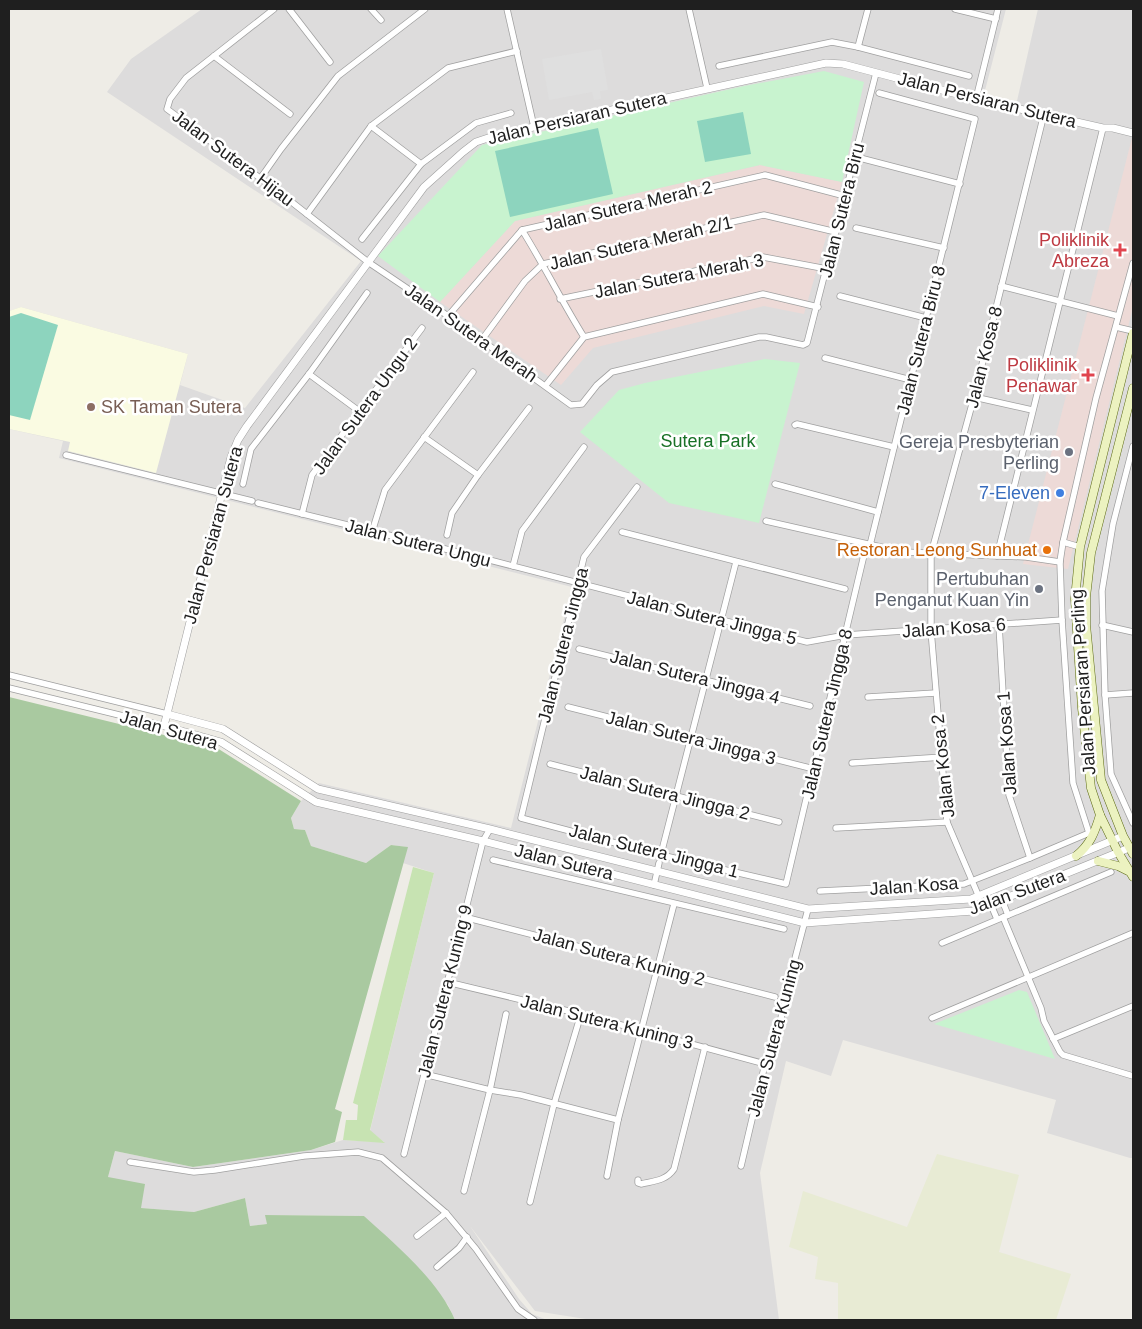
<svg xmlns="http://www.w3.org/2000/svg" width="1142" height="1329" viewBox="0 0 1142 1329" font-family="Helvetica,sans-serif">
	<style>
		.residential { fill: #dddcdc }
		.commercial { fill: #eddad7 }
		.education { fill: #fafbe2 }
		.farmland { fill: #e8ebd4 }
		.grass { fill: #c7e3b2 }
		.forest { fill: #a9c9a0 }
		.park { fill: #c8f3cf }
		.pitch { fill: #8dd4be }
		.parking { fill: #dfdfdf }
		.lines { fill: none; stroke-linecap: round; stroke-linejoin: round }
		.minor-casing { stroke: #a0a0a0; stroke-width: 7 }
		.tertiary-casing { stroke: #a0a0a0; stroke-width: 8 }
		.secondary-casing { stroke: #5b6a12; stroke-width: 9 }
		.minor { stroke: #fff; stroke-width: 5.5 }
		.tertiary { stroke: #fff; stroke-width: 7 }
		.secondary { stroke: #ecf2c0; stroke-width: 8 }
		.health-dot { fill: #e0444e; stroke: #fff; stroke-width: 2 }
		.education-dot { fill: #8d6e63; stroke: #fff; stroke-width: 2 }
		.worship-dot { fill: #6b7280; stroke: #fff; stroke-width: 2 }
		.shop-dot { fill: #3f7fe0; stroke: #fff; stroke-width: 2 }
		.food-dot { fill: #e8710a; stroke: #fff; stroke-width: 2 }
		.labels { text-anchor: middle; stroke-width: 5; stroke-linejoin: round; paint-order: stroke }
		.street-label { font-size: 18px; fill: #1f1f1f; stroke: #fff }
		.health-label { font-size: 18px; fill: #be3a42; stroke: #fff; text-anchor: end }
		.education-label { font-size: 18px; fill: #785e54; stroke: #fff; text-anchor: start }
		.park-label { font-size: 18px; fill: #187126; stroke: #fff }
		.worship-label { font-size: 18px; fill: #5b616d; stroke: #fff; text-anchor: end }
		.shop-label { font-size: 18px; fill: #366cbe; stroke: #fff; text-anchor: end }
		.food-label { font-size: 18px; fill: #c56008; stroke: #fff; text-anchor: end }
	</style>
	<rect width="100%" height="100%" fill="#eeece6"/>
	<path class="residential" d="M202,9H1006L981,106L1014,114L1038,9H1133V1158H1130L1047,1133L1056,1100L843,1040L831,1076L786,1061L760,1173L779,1320H592L535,1311L470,1226L519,1299L532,1314L547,1320H455L448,1305L364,1216L266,1215L267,1224L250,1226L245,1198L194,1212L141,1208L108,1177L115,1151L193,1167L311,1150L343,1140L384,1142L370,1131L434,873L403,863L407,847L391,845L366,863L311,846L305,830L294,829L291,818L301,801L319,783L511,828L572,587L59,458L63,441L9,429V311L21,307L188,354L180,385L245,408L361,261L107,92L131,59Z"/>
	<g class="commercial">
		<path d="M1133,134V307L1068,569L1023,564Z"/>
		<path d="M760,165L842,182L804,314L764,306L593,348L561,385L440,302L515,221Z"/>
	</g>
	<path class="education" d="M21,307L188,354L156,473L68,451L70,442L9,429V311Z"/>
	<path class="farmland" d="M937,1154L1019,1175L999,1252L1071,1274L1056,1320H838V1283L815,1279L818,1257L789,1247L803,1191L907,1227Z"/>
	<path class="grass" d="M413,867L434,873L370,1130L385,1143L343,1140L346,1120H357L358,1105L353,1103Z"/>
	<path class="forest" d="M9,697L217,748L301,801L291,818L294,829L305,830L311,846L366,863L391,845L408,847L335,1109L342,1112L335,1142L311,1150L193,1167L115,1151L108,1177L145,1184L141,1208L194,1212L245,1198L250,1226L267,1224L265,1215L364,1216C395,1244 439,1281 455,1320H9Z"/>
	<g class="park">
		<path d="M824,71L864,82L842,182L760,165L515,221L440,302L378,256L482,145L744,86Z"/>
		<path d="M765,359L800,363L759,523L669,503L580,432L619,390L645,383Z"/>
		<path d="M1019,990L1027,992L1055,1059L934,1024Z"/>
	</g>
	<g class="pitch">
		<path d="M743,112L751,154L705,162L697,121Z"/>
		<path d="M598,128L613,194L510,217L495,151Z"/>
		<path d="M21,313L58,325L30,420L9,415V317Z"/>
	</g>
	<path class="parking" d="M601,49L608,90L600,91L601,99L594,100L592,92L549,100L542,59Z"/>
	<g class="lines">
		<g class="minor-casing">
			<g id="minor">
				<path d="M274,9L186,78L170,99L167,109L284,196L368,262L448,316L571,405L582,404L597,385L612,372L759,337H766L803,345L807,343L876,73"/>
				<path d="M289,9L330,62"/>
				<path d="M371,9L381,20"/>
				<path d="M507,9L534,127"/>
				<path d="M689,9L707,88"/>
				<path d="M955,9L996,19"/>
				<path d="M858,47L868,9"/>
				<path d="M214,56L290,114"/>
				<path d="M719,66L832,42L858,47L969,76"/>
				<path d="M976,99L998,9"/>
				<path d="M371,126L421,164L476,123L511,113"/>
				<path d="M856,157L960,184"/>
				<path d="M260,179L281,149L338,76L425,9"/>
				<path d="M307,214L371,126L448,68L517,51"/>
				<path d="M856,228L944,248"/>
				<path d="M522,230C544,265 562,302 584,337"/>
				<path d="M362,239L421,164"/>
				<path d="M1001,286L1118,316"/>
				<path d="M840,296L926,318"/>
				<path d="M560,299L763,257L827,269"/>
				<path d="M448,316L522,230L765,175L845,196"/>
				<path d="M1116,327L1133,331"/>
				<path d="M481,341L525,281L543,264L764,215L836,232"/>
				<path d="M825,358L911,380"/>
				<path d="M309,374L359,411"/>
				<path d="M546,385L584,337L763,294L818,307"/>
				<path d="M974,397L1032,410"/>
				<path d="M795,425L797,424L894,447"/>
				<path d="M424,437L478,475"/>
				<path d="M1133,446L1113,524L1102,591L1105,695L1111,774L1133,823"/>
				<path d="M66,455L252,501"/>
				<path d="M243,484L251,449L309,374L367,293"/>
				<path d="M775,484L878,512"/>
				<path d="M637,487L584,557L521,818L661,855L786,884L864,555L870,545L975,119L879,93"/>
				<path d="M258,503L478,557L807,642L846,635L1062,620"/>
				<path d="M302,514L312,475L422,328"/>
				<path d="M766,521L903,552L1026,557L1060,562"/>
				<path d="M372,532L385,490L473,372"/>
				<path d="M622,532L845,589"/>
				<path d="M447,535L452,513L478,475L529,408"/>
				<path d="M1063,542L1080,547"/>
				<path d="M997,556L1103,128"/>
				<path d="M513,566L522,531L584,447"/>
				<path d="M999,625L1009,795L1030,858"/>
				<path d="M1102,625L1133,632"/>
				<path d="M579,649L810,706"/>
				<path d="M9,675L167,714"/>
				<path d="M9,688L164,726"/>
				<path d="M1105,695L1133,693"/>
				<path d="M868,697L936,693"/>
				<path d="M568,707L814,769"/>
				<path d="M852,763L943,757"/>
				<path d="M550,764L779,822"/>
				<path d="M836,828L947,822"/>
				<path d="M660,858L736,562"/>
				<path d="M493,860L784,929"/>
				<path d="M654,885L659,863"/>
				<path d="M820,891L964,884L1030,858L1089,833L1073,783L1062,620L1060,562L1063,542L1096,398L1133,263"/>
				<path d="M979,897L947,822L931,630V554L974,397L1044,114"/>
				<path d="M1002,900L1008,915"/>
				<path d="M991,905L997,919"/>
				<path d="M464,917L775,997"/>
				<path d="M1003,917L1041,1008L1044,1021L1060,1052L1063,1055L1133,1076"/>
				<path d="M942,943L1111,872"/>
				<path d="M447,982L581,1014L765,1064"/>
				<path d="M932,1018L1133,933"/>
				<path d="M1053,1039L1133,1006"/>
				<path d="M424,1074L490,1090L521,1095L618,1120"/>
				<path d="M404,1154L483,841L490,829"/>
				<path d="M130,1162L194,1172L215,1170L304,1156L358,1152L382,1158L446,1213L476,1249L518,1309L534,1320"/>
				<path d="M741,1166L765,1064L775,1030L780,1023L787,989L808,909"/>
				<path d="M607,1176L618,1120L674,904"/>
				<path d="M638,1180V1183L641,1184C653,1181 666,1181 674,1169L705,1047"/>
				<path d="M464,1191L490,1090L506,1014"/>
				<path d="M530,1202L554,1104L581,1014"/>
				<path d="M417,1236L446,1213"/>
				<path d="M437,1267L459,1248L467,1237"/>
			</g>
		</g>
		<g class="tertiary-casing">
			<g id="tertiary">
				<path d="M167,714L223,729L318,789L490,829L808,909L971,899L1123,836"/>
				<path d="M1129,848L974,911L805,923L483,841L316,802L221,742L164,726L231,457L238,440L247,426L424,187L463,152L476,142L497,135L826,63L843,64L976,99L1103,128H1113L1133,133"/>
			</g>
		</g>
		<g class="secondary-casing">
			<g id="secondary">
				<path d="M1133,333L1080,547L1075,599L1082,708L1091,788L1100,815L1118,852L1133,877"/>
				<path d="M1133,388L1091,553L1086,597V625L1101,780L1123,836L1133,854"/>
				<path d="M1076,856C1090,845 1095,832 1100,815"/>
				<path d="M1098,861L1118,866L1128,871"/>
			</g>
		</g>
		<use href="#minor" class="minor"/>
		<use href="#tertiary" class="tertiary"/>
		<use href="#secondary" class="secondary"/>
	</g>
	<g class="health-dot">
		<path d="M1117.5 242.5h5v5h5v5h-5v5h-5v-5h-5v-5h5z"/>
		<path d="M1085.5 367.5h5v5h5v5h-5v5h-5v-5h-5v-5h5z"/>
	</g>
	<circle class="education-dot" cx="91" cy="407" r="5"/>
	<g class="worship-dot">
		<circle cx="1069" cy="452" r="5"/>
		<circle cx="1039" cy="589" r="5"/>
	</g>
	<circle class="shop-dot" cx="1060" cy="493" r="5"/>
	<circle class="food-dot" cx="1047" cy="550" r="5"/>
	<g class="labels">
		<g class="street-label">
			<text transform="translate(987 100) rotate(14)" y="6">Jalan Persiaran Sutera</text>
			<text transform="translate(577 118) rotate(-13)" y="6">Jalan Persiaran Sutera</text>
			<text transform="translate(233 158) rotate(37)" y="6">Jalan Sutera Hijau</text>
			<text transform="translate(628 206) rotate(-13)" y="6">Jalan Sutera Merah 2</text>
			<text transform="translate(842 210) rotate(-76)" y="6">Jalan Sutera Biru</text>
			<text transform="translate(641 243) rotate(-13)" y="6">Jalan Sutera Merah 2/1</text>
			<text transform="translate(679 276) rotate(-11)" y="6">Jalan Sutera Merah 3</text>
			<text transform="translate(471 333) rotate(35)" y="6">Jalan Sutera Merah</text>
			<text transform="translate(921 340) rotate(-76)" y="6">Jalan Sutera Biru 8</text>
			<text transform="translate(984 357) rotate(-76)" y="6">Jalan Kosa 8</text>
			<text transform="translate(365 406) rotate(-54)" y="6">Jalan Sutera Ungu 2</text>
			<text transform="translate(213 535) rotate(-75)" y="6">Jalan Persiaran Sutera</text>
			<text transform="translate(418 543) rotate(14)" y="6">Jalan Sutera Ungu</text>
			<text transform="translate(712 618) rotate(14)" y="6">Jalan Sutera Jingga 5</text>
			<text transform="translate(954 628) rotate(-4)" y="6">Jalan Kosa 6</text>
			<text transform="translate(563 645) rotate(-76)" y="6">Jalan Sutera Jingga</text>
			<text transform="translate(695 677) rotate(14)" y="6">Jalan Sutera Jingga 4</text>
			<text transform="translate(1083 682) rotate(-94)" y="6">Jalan Persiaran Perling</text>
			<text transform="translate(827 714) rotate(-77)" y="6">Jalan Sutera Jingga 8</text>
			<text transform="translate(169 730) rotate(16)" y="6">Jalan Sutera</text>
			<text transform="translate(691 738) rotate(14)" y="6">Jalan Sutera Jingga 3</text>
			<text transform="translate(1007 743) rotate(-94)" y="6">Jalan Kosa 1</text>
			<text transform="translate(943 766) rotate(-96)" y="6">Jalan Kosa 2</text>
			<text transform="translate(665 793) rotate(14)" y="6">Jalan Sutera Jingga 2</text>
			<text transform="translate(654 851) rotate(14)" y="6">Jalan Sutera Jingga 1</text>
			<text transform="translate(564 862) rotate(14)" y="6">Jalan Sutera</text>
			<text transform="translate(914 886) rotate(-4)" y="6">Jalan Kosa</text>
			<text transform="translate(1017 892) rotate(-20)" y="6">Jalan Sutera</text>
			<text transform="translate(619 957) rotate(15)" y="6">Jalan Sutera Kuning 2</text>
			<text transform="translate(445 991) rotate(-76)" y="6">Jalan Sutera Kuning 9</text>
			<text transform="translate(607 1022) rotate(14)" y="6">Jalan Sutera Kuning 3</text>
			<text transform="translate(774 1038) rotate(-75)" y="6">Jalan Sutera Kuning</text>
		</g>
		<g class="health-label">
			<text x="1109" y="246">Poliklinik<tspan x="1109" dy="21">Abreza</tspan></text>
			<text x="1077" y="371">Poliklinik<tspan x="1077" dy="21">Penawar</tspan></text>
		</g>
		<g class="education-label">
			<text x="101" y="413">SK Taman Sutera</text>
		</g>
		<g class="park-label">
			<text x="708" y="447">Sutera Park</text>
		</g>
		<g class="worship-label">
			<text x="1059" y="448">Gereja Presbyterian<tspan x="1059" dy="21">Perling</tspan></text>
			<text x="1029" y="585">Pertubuhan<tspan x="1029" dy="21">Penganut Kuan Yin</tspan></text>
		</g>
		<g class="shop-label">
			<text x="1050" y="499">7-Eleven</text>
		</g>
		<g class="food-label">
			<text x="1037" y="556">Restoran Leong Sunhuat</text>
		</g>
	</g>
	<rect width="1142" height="1329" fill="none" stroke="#1f1f1f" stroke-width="20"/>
</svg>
